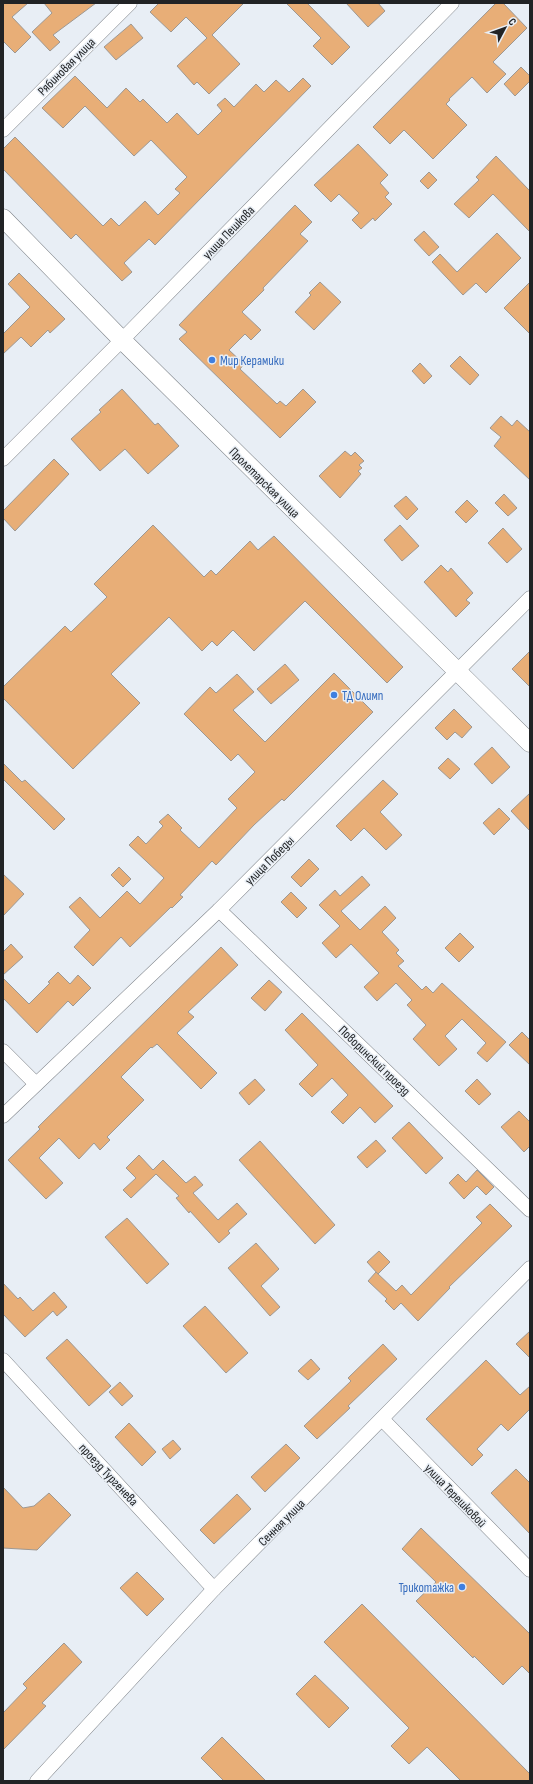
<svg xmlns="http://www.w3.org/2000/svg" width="533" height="1784" viewBox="0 0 533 1784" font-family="'Sofia Sans Condensed',sans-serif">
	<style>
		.building { fill: #e8ae77; stroke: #9e9892 }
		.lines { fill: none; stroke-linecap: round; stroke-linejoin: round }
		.minor-casing { stroke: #7e8389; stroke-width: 15 }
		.tertiary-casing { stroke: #7e8389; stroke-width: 19 }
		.minor { stroke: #fff; stroke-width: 14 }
		.tertiary { stroke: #fff; stroke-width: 18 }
		.shop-dot { fill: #3f7fe0; stroke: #e8eef5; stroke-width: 1.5 }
		.labels { text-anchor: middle; stroke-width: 3; stroke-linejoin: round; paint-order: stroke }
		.street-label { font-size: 13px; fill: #212325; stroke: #e8eef5 }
		.shop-label { font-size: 13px; fill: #366cbe; stroke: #e8eef5; text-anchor: start }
	</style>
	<rect width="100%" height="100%" fill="#e8eef5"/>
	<g class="building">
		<path d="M3,3H28L12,17L31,37L15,53L3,41Z"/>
		<path d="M44,3H96L53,35L60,42L50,51L32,32L52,13Z"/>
		<path d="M159,3H244L212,35L240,64L209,94L197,82L194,85L177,66L207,38L186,17L171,32L150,12Z"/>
		<path d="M286,3H307L350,47L332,65L313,46L321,38Z"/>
		<path d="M346,3H378L385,11L368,27Z"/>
		<path d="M496,3H503L527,28L493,62L506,74L487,93L472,77L449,99L450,100L446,104L467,125L433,159L404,130L390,144L373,127Z"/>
		<path d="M131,24L143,38L116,60L104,47Z"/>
		<path d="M521,67L530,76V81L515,96L504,84Z"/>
		<path d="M75,76L107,108L126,88L140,102L143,99L167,123L177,113L198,135L222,111L217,105L225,98L234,107L256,84L264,92L276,80L289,92L303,78L311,86L155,245L149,239L124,263L132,272L122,281L76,234L71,239L3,169V149L15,137L103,226L111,218L119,226L145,201L158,215L180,193L175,189L187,177L151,140L134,156L85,106L63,128L42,108Z"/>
		<path d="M358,144L388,175L380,183L389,193L385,197L392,204L375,221L373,218L361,229L352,220L359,213L339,194L331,202L314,185Z"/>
		<path d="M496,156L530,191V232L493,194L469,218L454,204L479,180L476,177Z"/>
		<path d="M429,172L437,180L428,189L420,181Z"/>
		<path d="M295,205L312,222L300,234L308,241L263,288L264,290L242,312L261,330L251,340L245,334L229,350L244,364L240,369L277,404L280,401L286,406L303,389L316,402L280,438L179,339L187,332L179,325Z"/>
		<path d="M424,231L439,247L429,256L414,240Z"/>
		<path d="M497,233L521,258L486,293L476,283L463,295L432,262L440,254L457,272Z"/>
		<path d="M19,273L65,319L50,333L48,330L31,347L21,337L3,354V334L30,307L8,284Z"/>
		<path d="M320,282L341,302L314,330L295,312L311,295L309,293Z"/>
		<path d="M530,282V334L504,308Z"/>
		<path d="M460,356L479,375L470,385L450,366Z"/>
		<path d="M420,363L432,376L424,384L412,371Z"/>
		<path d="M122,389L155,425L158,423L179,446L148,474L125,449L100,471L71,439L101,412L99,410Z"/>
		<path d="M501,416L512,426L517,420L530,432V480L494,446L501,437L490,428Z"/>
		<path d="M345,451L351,456L355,452L364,461L359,465L362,468L358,471L361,474L340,498L319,476Z"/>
		<path d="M54,459L69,474L15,531L3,518V511Z"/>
		<path d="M504,494L517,508L508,516L495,503Z"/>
		<path d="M406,496L418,509L407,520L394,506Z"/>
		<path d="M467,500L478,511L466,523L455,512Z"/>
		<path d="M153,525L204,577L211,570L216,575L250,541L258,550L274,536L403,667L387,683L305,601L254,651L233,630L217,646L212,641L202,651L169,617L111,674L140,703L73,769L3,698V687L65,626L71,632L107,597L94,584Z"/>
		<path d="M400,525L419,546L402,561L384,540Z"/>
		<path d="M503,528L522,549L507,563L488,543Z"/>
		<path d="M441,565L448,572L451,568L473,593L466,600L470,603L456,617L424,582Z"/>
		<path d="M530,651V687L512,669Z"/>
		<path d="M285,664L299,680L271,704L257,689Z"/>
		<path d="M334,673L373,712L284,801L282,799L254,825L216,865L212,861L180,895L183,897L172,908L171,907L130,947L121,937L93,966L74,947L90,930L69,907L80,897L100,918L127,891L140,904L164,878L129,845L138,836L146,844L163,826L159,822L168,814L182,828L180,830L199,848L237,808L228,799L255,772L238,754L231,761L184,714L210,687L216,693L237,674L254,692L233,710L265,742Z"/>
		<path d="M454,709L472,727L462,738L455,732L447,740L435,728Z"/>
		<path d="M492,747L510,767L492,784L474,764Z"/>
		<path d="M448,758L460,769L450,779L438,768Z"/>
		<path d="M3,763L22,782L25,780L65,819L54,830L3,779Z"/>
		<path d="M383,780L398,794L380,812L402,835L386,850L364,828L351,841L336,826Z"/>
		<path d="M530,793V831L511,811Z"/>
		<path d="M499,808L510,819L494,835L483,823Z"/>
		<path d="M309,859L319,869L301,887L291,877Z"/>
		<path d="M119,867L131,879L123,887L111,875Z"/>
		<path d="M3,874L24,894L3,916Z"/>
		<path d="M362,876L370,885L341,911L360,930L385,906L396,918L382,932L399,950L396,953L404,961L398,966L422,990L426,986L433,993L442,983L506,1042L487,1062L477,1053L486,1043L462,1019L445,1036L457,1049L439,1066L413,1039L426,1025L407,1005L412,1000L396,983L377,1001L364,987L379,973L351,944L336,958L322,943L340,926L319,905L335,890L340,896Z"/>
		<path d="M291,892L307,908L297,918L281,902Z"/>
		<path d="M460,933L474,947L459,962L445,948Z"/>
		<path d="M11,944L23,957L3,975V952Z"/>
		<path d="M221,947L238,965L188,1012L194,1017L177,1033L217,1073L201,1089L157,1044L152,1048L151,1047L121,1077L144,1100L107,1137L110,1140L100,1150L94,1143L79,1159L59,1138L39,1158L63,1183L46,1199L8,1160L40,1129L38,1127Z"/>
		<path d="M58,972L70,984L78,975L91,988L73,1006L68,1001L37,1033L3,998V978L29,1004L50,983L48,982Z"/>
		<path d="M269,980L282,992L265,1011L251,998Z"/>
		<path d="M302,1013L393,1106L375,1123L360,1107L343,1124L331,1112L348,1095L332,1078L312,1097L299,1084L318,1065L285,1030Z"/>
		<path d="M522,1032L530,1040V1065L509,1045Z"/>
		<path d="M255,1079L265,1090L249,1105L239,1093Z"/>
		<path d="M477,1079L491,1094L479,1105L465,1091Z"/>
		<path d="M519,1111L530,1122V1146L524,1152L501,1127Z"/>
		<path d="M409,1122L443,1158L426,1174L392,1138Z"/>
		<path d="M376,1140L386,1151L367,1168L357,1157Z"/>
		<path d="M260,1141L335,1225L315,1244L239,1160Z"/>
		<path d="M139,1155L153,1170L163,1160L186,1183L195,1176L203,1185L193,1193L218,1220L237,1203L247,1214L228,1231L230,1233L219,1243L190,1211L189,1213L176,1198L179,1196L156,1174L131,1198L123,1190L136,1178L126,1168Z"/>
		<path d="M477,1170L494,1187L486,1195L477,1186L464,1199L449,1183L458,1174L466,1182Z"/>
		<path d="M490,1204L512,1226L449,1287L450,1288L418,1321L401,1303L394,1310L385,1301L387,1299L368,1281L376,1272L396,1291L402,1285L411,1295L482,1223L476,1217Z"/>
		<path d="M127,1218L169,1264L147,1284L105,1237Z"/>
		<path d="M256,1243L279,1269L261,1286L280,1307L270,1316L228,1268Z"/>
		<path d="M379,1251L390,1262L378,1274L367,1262Z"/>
		<path d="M3,1283L18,1299L20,1297L33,1311L54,1292L67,1307L57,1316L53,1311L25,1337L3,1314Z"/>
		<path d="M205,1306L248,1353L226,1373L183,1326Z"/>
		<path d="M530,1331V1358L516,1344Z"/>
		<path d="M67,1339L111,1386L89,1406L46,1358Z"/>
		<path d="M383,1344L397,1359L348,1406L350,1408L317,1439L304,1426L351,1381L348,1378Z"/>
		<path d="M311,1359L320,1369L308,1380L298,1371Z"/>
		<path d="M486,1360L520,1395L530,1386V1409L508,1431L501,1424L477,1449L483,1455L472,1466L426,1419Z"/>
		<path d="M120,1382L133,1396L122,1406L109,1392Z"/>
		<path d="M129,1423L156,1452L142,1466L115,1437Z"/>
		<path d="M173,1440L181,1449L170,1459L162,1449Z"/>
		<path d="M286,1444L300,1458L265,1492L251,1477Z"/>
		<path d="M516,1469L530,1483V1534L491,1493Z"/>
		<path d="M3,1487L23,1508L34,1506L49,1493L71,1515L37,1550L3,1548Z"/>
		<path d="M237,1494L251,1509L214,1544L200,1530Z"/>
		<path d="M421,1528L530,1634V1674L522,1666L503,1685L474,1656L473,1658L416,1601L436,1582L402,1549Z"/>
		<path d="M137,1572L164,1599L147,1616L120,1588Z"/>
		<path d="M362,1604L530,1774V1781H461L427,1747L409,1764L391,1746L409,1728L324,1642Z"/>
		<path d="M64,1643L82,1662L42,1703L46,1706L3,1750V1713L27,1688L23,1684Z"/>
		<path d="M315,1675L349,1708L329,1728L296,1694Z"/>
		<path d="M222,1737L266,1781H224L201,1758Z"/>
	</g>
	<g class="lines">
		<g class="minor-casing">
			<g id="minor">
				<path d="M3,130L130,3"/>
				<path d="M3,459L122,340L452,3"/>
				<path d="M219,910L530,1210"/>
				<path d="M3,1051L36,1084"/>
				<path d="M3,1116L219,910L530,598"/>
				<path d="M3,1360L214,1589"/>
				<path d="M382,1419L530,1570"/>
				<path d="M37,1781L214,1589L530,1268"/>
			</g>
		</g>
		<g class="tertiary-casing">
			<path id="tertiary" d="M3,218L122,340L530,743"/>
		</g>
		<use href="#minor" class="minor"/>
		<use href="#tertiary" class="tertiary"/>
	</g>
	<g class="shop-dot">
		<circle cx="212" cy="360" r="4"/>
		<circle cx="334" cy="695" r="4"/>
		<circle cx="462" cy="1587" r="4"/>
	</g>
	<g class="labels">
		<g class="street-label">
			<text transform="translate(66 66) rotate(-45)" y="5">Рябиновая улица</text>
			<text transform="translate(228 232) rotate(-46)" y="5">улица Пешкова</text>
			<text transform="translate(265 482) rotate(45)" y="5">Пролетарская улица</text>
			<text transform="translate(269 860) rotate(-45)" y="5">улица Победы</text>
			<text transform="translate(375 1060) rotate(44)" y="5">Поворинский проезд</text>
			<text transform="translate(109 1474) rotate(47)" y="5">проезд Тургенева</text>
			<text transform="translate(456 1495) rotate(46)" y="5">улица Терешковой</text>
			<text transform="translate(281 1522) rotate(-45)" y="5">Сенная улица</text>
		</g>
		<g class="shop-label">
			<text x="220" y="365">Мир Керамики</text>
			<text x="342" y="700">ТД Олимп</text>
			<text x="454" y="1592" text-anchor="end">Трикотажка</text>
		</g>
	</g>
	<rect width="533" height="1784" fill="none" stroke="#212325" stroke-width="8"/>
	<g transform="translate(505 28) rotate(49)" stroke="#e8eef5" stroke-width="3" paint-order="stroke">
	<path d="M0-3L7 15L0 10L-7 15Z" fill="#212325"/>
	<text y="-6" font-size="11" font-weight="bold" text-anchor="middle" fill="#212325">С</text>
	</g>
</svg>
